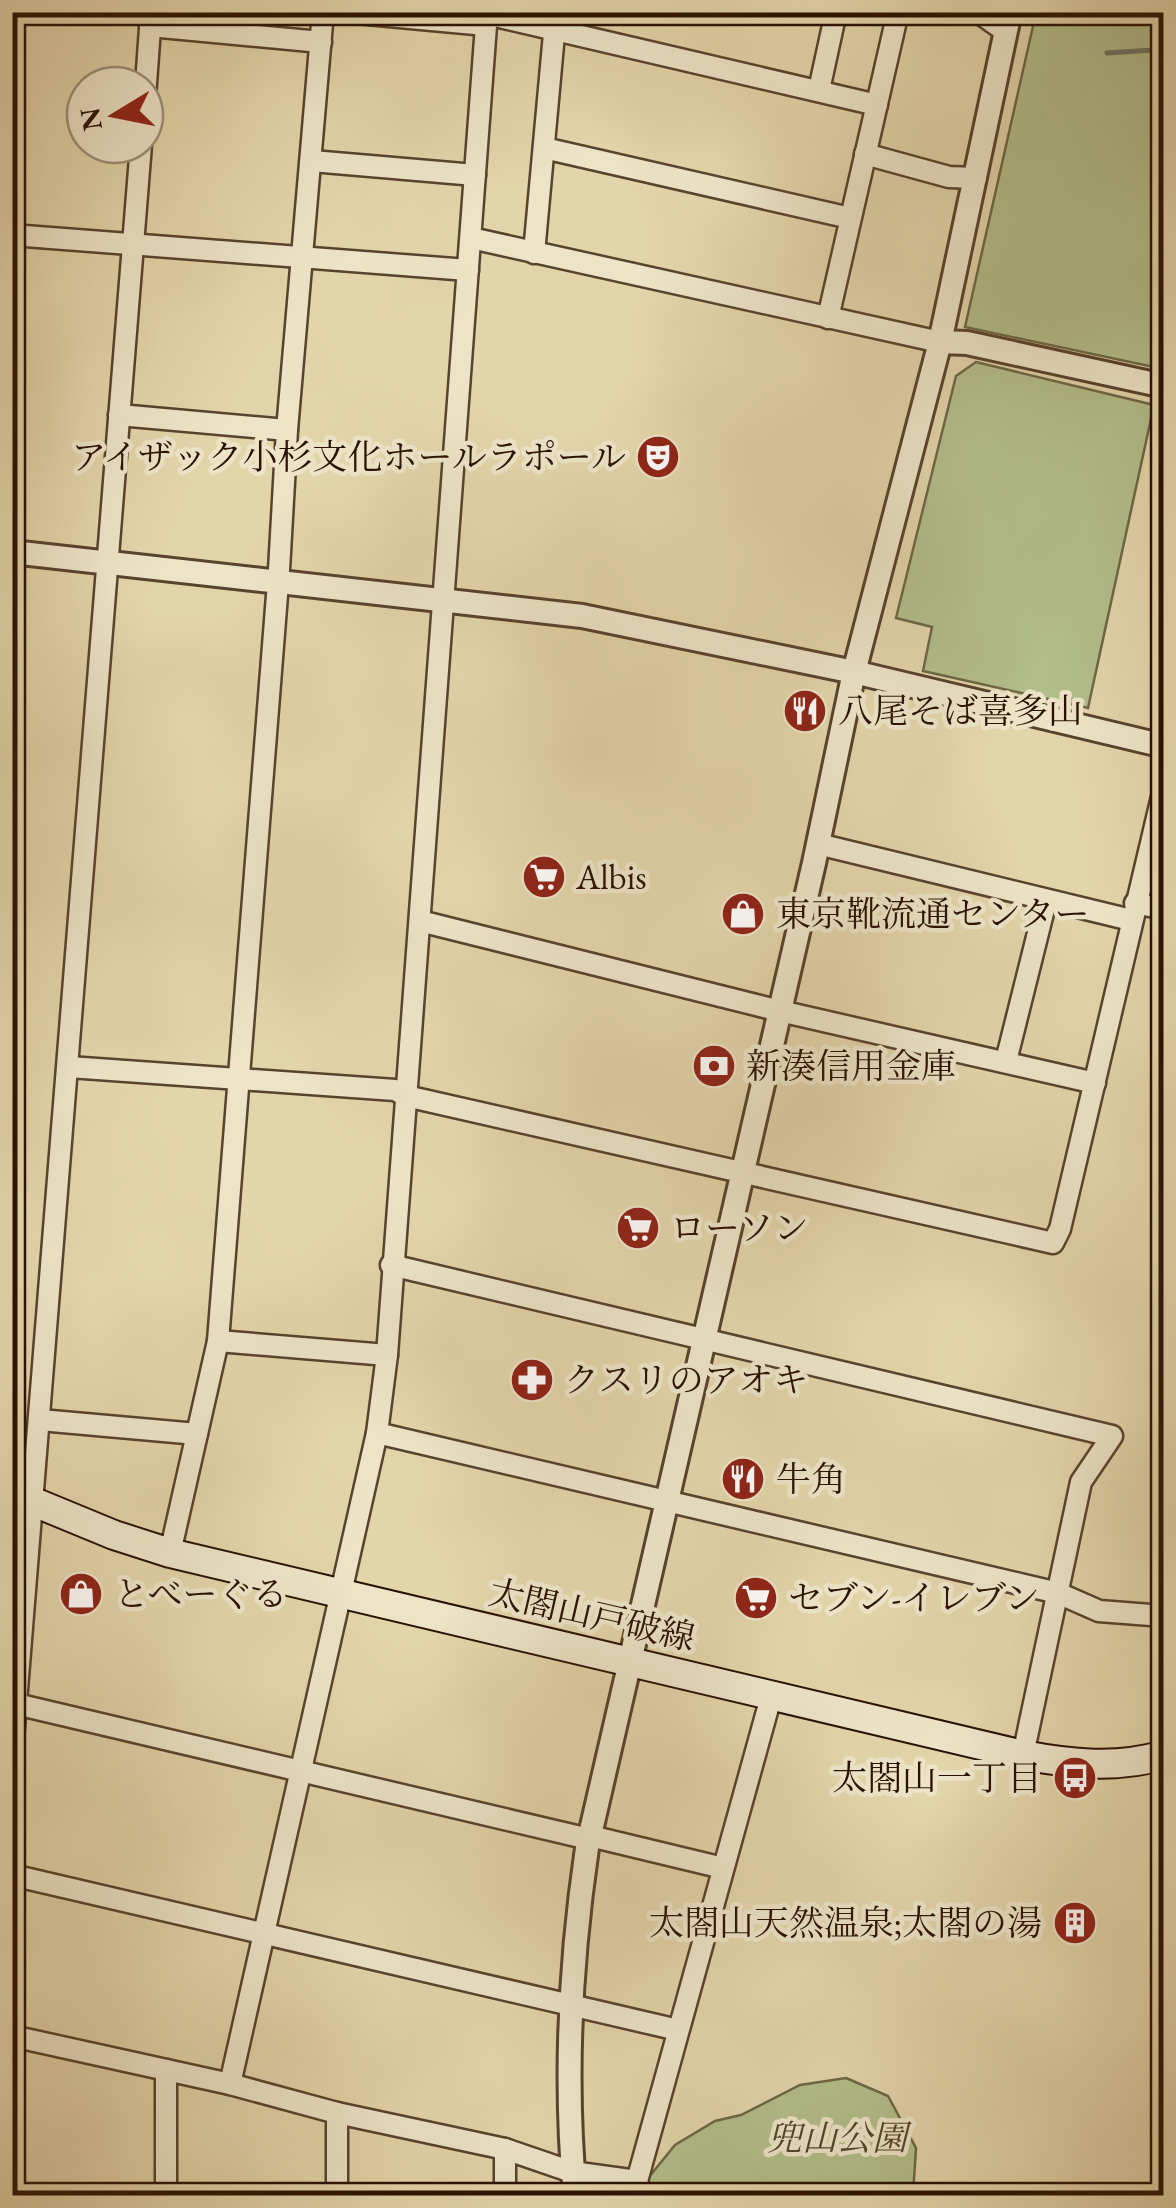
<svg xmlns="http://www.w3.org/2000/svg" width="1176" height="2208" viewBox="0 0 1176 2208" font-family="'EB Garamond','Noto Serif JP',serif">
	<style>
		.green { fill: #b2be8a; stroke: #6e6846; stroke-width: 2.5 }
		.lines { fill: none; stroke-linecap: round; stroke-linejoin: round }
		.stream { stroke: #6a7666; stroke-width: 5 }
		.minor-casing { stroke: #58432d; stroke-width: 25 }
		.tertiary-casing { stroke: #58432d; stroke-width: 28 }
		.secondary-casing { stroke: #2a1203; stroke-width: 32 }
		.minor { stroke: #ede4c8; stroke-width: 20 }
		.tertiary { stroke: #ede4c8; stroke-width: 22 }
		.secondary { stroke: #ede4c8; stroke-width: 28 }
		.labels { text-anchor: middle; stroke-width: 9; stroke-linejoin: round; paint-order: stroke }
		.poi-label { font-size: 35px; fill: #2a1203; stroke: #ede4c8; text-anchor: start }
		.street-label { font-size: 35px; fill: #2a1203; stroke: #ede4c8 }
		.park-label { font-size: 35px; font-style: italic; fill: #53462c; stroke: #ede4c8 }
	</style>
	<rect width="100%" height="100%" fill="#e3d5aa"/>
	<filter id="stains"><feTurbulence type="fractalNoise" baseFrequency=".002" numOctaves="4"/><feColorMatrix values="0 0 0 0 .2 0 0 0 0 .09 0 0 0 0 .02 0 0 0 .5 -.17"/></filter>
	<radialGradient id="worn" r=".72"><stop offset=".6" stop-color="#630" stop-opacity="0"/><stop offset="1" stop-color="#630" stop-opacity=".3"/></radialGradient>
	<g class="green">
		<path d="M1036,13H1163V369L965,327Z"/>
		<path d="M976,362L1154,405L1088,708L923,671L932,627L896,618L956,376Z"/>
		<path d="M846,2078L888,2096L916,2148L913,2195L650,2196L645,2182L675,2145L715,2121L741,2115L800,2085Z"/>
	</g>
	<g class="lines">
		<path class="stream" d="M1107,53L1153,50"/>
		<g class="minor-casing">
			<g id="minor">
				<path d="M345,12L486,25"/>
				<path d="M978,12L1005,31"/>
				<path d="M487,14L877,105"/>
				<path d="M150,26L321,42"/>
				<path d="M819,90L836,12"/>
				<path d="M145,97L151,15"/>
				<path d="M544,148L850,218"/>
				<path d="M865,154L949,177L976,178"/>
				<path d="M312,161L475,175"/>
				<path d="M12,235L468,270"/>
				<path d="M471,238L940,342"/>
				<path d="M534,253L556,12"/>
				<path d="M828,318L898,12"/>
				<path d="M119,415L287,430"/>
				<path d="M818,844L1131,920"/>
				<path d="M1135,903L1164,909"/>
				<path d="M420,921L780,1011L1095,1083"/>
				<path d="M1006,1061L1046,901"/>
				<path d="M69,1067L395,1090L406,1096L1053,1243L1060,1229L1164,788"/>
				<path d="M391,1265L1112,1436L1081,1482L1023,1755"/>
				<path d="M218,1341L387,1355"/>
				<path d="M40,1420L197,1434"/>
				<path d="M377,1433L1058,1593L1099,1611L1164,1616"/>
				<path d="M170,1553L218,1341L279,570L287,430L323,12"/>
				<path d="M16,1704L589,1839"/>
				<path d="M12,1752L141,145"/>
				<path d="M590,1836L723,1868"/>
				<path d="M12,1875L678,2030"/>
				<path d="M12,2036L230,2084L337,2113L505,2149L572,2172L637,2181"/>
				<path d="M166,2070V2196"/>
				<path d="M230,2084L377,1433L387,1355L487,12"/>
				<path d="M505,2149V2196"/>
				<path d="M337,2196V2113"/>
				<path d="M642,2196L637,2181L771,1697"/>
			</g>
		</g>
		<g class="tertiary-casing">
			<g id="tertiary">
				<path d="M940,342L967,343L1164,386"/>
				<path d="M12,552L582,616L854,672L1164,746"/>
				<path d="M575,2196C564,2079 570,1964 587,1848L814,863L854,672L940,342L1010,12"/>
			</g>
		</g>
		<g class="secondary-casing">
			<path id="secondary" d="M12,1493L114,1535L170,1553L1023,1755C1070,1764 1117,1769 1164,1755"/>
		</g>
		<use href="#minor" class="minor"/>
		<use href="#tertiary" class="tertiary"/>
		<use href="#secondary" class="secondary"/>
	</g>
	<defs>
		<g id="theatre-disc" transform="scale(2.25)"><circle r="9.5" fill="#8f2418" stroke="#ede4c8"/><path d="M-5-5.5Q0-4 5-5.5V0Q5 5 0 6Q-5 5-5 0ZM-3.3-2.5H-1v1.5H-3.3ZM1-2.5H3.3v1.5H1ZM-2.8 1Q0 5.5 2.8 1Z" fill="#fff"/></g>
		<g id="restaurant-disc" transform="scale(2.25)"><circle r="9.5" fill="#8f2418" stroke="#ede4c8"/><path d="M-5-6h1v4h1v-4h1v4h1v-4h1v5L-1.5 .5V6h-2V.5L-5-1ZM5-6V6H3V1.5H1.5Q1.5-4 5-6Z" fill="#fff"/></g>
		<g id="supermarket-disc" transform="scale(2.25)"><circle r="9.5" fill="#8f2418" stroke="#ede4c8"/><path d="M-6-5.5h2.5l.6 2H6L4.5 2H-2.5L-4.4-4H-6ZM-1.5 3.2a1.3 1.3 0 1 0 .1 0ZM3 3.2a1.3 1.3 0 1 0 .1 0Z" fill="#fff"/></g>
		<g id="shop-disc" transform="scale(2.25)"><circle r="9.5" fill="#8f2418" stroke="#ede4c8"/><path d="M-5-2.5h2.3a2.7 3.5 0 0 1 5.4 0H5L5.5 6h-11ZM-1.5-2.5h3a1.5 2.3 0 0 0-3 0Z" fill="#fff"/></g>
		<g id="bank-disc" transform="scale(2.25)"><circle r="9.5" fill="#8f2418" stroke="#ede4c8"/><path d="M-6-4H6V4H-6ZM0-2.3a2.3 2.3 0 1 0 0 4.6a2.3 2.3 0 1 0 0-4.6Z" fill="#fff"/></g>
		<g id="pharmacy-disc" transform="scale(2.25)"><circle r="9.5" fill="#8f2418" stroke="#ede4c8"/><path d="M-2-6h4v4h4v4h-4v4h-4v-4h-4v-4h4Z" fill="#fff"/></g>
		<g id="bus-disc" transform="scale(2.25)"><circle r="9.5" fill="#8f2418" stroke="#ede4c8"/><path d="M-5-6H5V4H4V6H2V4H-2V6H-4V4H-5ZM-3.5-4V0h7V-4ZM-3.5 1.2v1.5H-2V1.2ZM2 1.2v1.5H3.5V1.2Z" fill="#fff"/></g>
		<g id="building-disc" transform="scale(2.25)"><circle r="9.5" fill="#8f2418" stroke="#ede4c8"/><path d="M-4-6H4V6H1V3H-1V6H-4ZM-2.5-4.3h1.7v1.8h-1.7ZM.8-4.3h1.7v1.8H.8ZM-2.5-1h1.7V.8h-1.7ZM.8-1h1.7V.8H.8Z" fill="#fff"/></g>
	</defs>
	<g fill-rule="evenodd">
		<use href="#theatre-disc" x="658" y="457"/>
		<use href="#restaurant-disc" x="805" y="711"/>
		<use href="#supermarket-disc" x="544" y="877"/>
		<use href="#shop-disc" x="743" y="914"/>
		<use href="#bank-disc" x="714" y="1066"/>
		<use href="#supermarket-disc" x="638" y="1228"/>
		<use href="#pharmacy-disc" x="532" y="1380"/>
		<use href="#restaurant-disc" x="743" y="1479"/>
		<use href="#shop-disc" x="81" y="1594"/>
		<use href="#supermarket-disc" x="756" y="1598"/>
		<use href="#bus-disc" x="1075" y="1778"/>
		<use href="#building-disc" x="1075" y="1923"/>
	</g>
	<g class="labels">
		<g class="poi-label">
			<text x="626" y="469" text-anchor="end">アイザック小杉文化ホールラポール</text>
			<text x="838" y="723">八尾そば喜多山</text>
			<text x="576" y="889">Albis</text>
			<text x="776" y="926">東京靴流通センター</text>
			<text x="746" y="1078">新湊信用金庫</text>
			<text x="670" y="1240">ローソン</text>
			<text x="564" y="1392">クスリのアオキ</text>
			<text x="776" y="1491">牛角</text>
			<text x="114" y="1606">とべーぐる</text>
			<text x="788" y="1610">セブン-イレブン</text>
			<text x="1042" y="1790" text-anchor="end">太閤山一丁目</text>
			<text x="1042" y="1935" text-anchor="end">太閤山天然温泉;太閤の湯</text>
		</g>
		<g class="street-label">
			<text transform="translate(592 1615) rotate(13)" y="12">太閤山戸破線</text>
		</g>
		<g class="park-label">
			<text x="837" y="2150">兜山公園</text>
		</g>
	</g>
	<rect width="1176" height="2208" fill="none" stroke="#e3d5aa" stroke-width="50"/>
	<rect x="15" y="15" width="1146" height="2178" fill="none" stroke="#2a1203" stroke-width="5"/>
	<rect x="25" y="25" width="1126" height="2158" fill="none" stroke="#2a1203" stroke-width="2.5"/>
	<g transform="translate(115 115) rotate(260)"><circle r="48" fill="#ede4c8" stroke="#9f9079" stroke-width="2.5"/>
	<path d="M0-8L18 38L0 25L-18 38Z" fill="#8f2418"/>
	<text y="-15" font-size="28" font-weight="bold" text-anchor="middle" fill="#2a1203">N</text>
	</g>
	<rect width="100%" height="100%" filter="url(#stains)"/>
	<rect width="100%" height="100%" fill="url(#worn)"/>
</svg>
